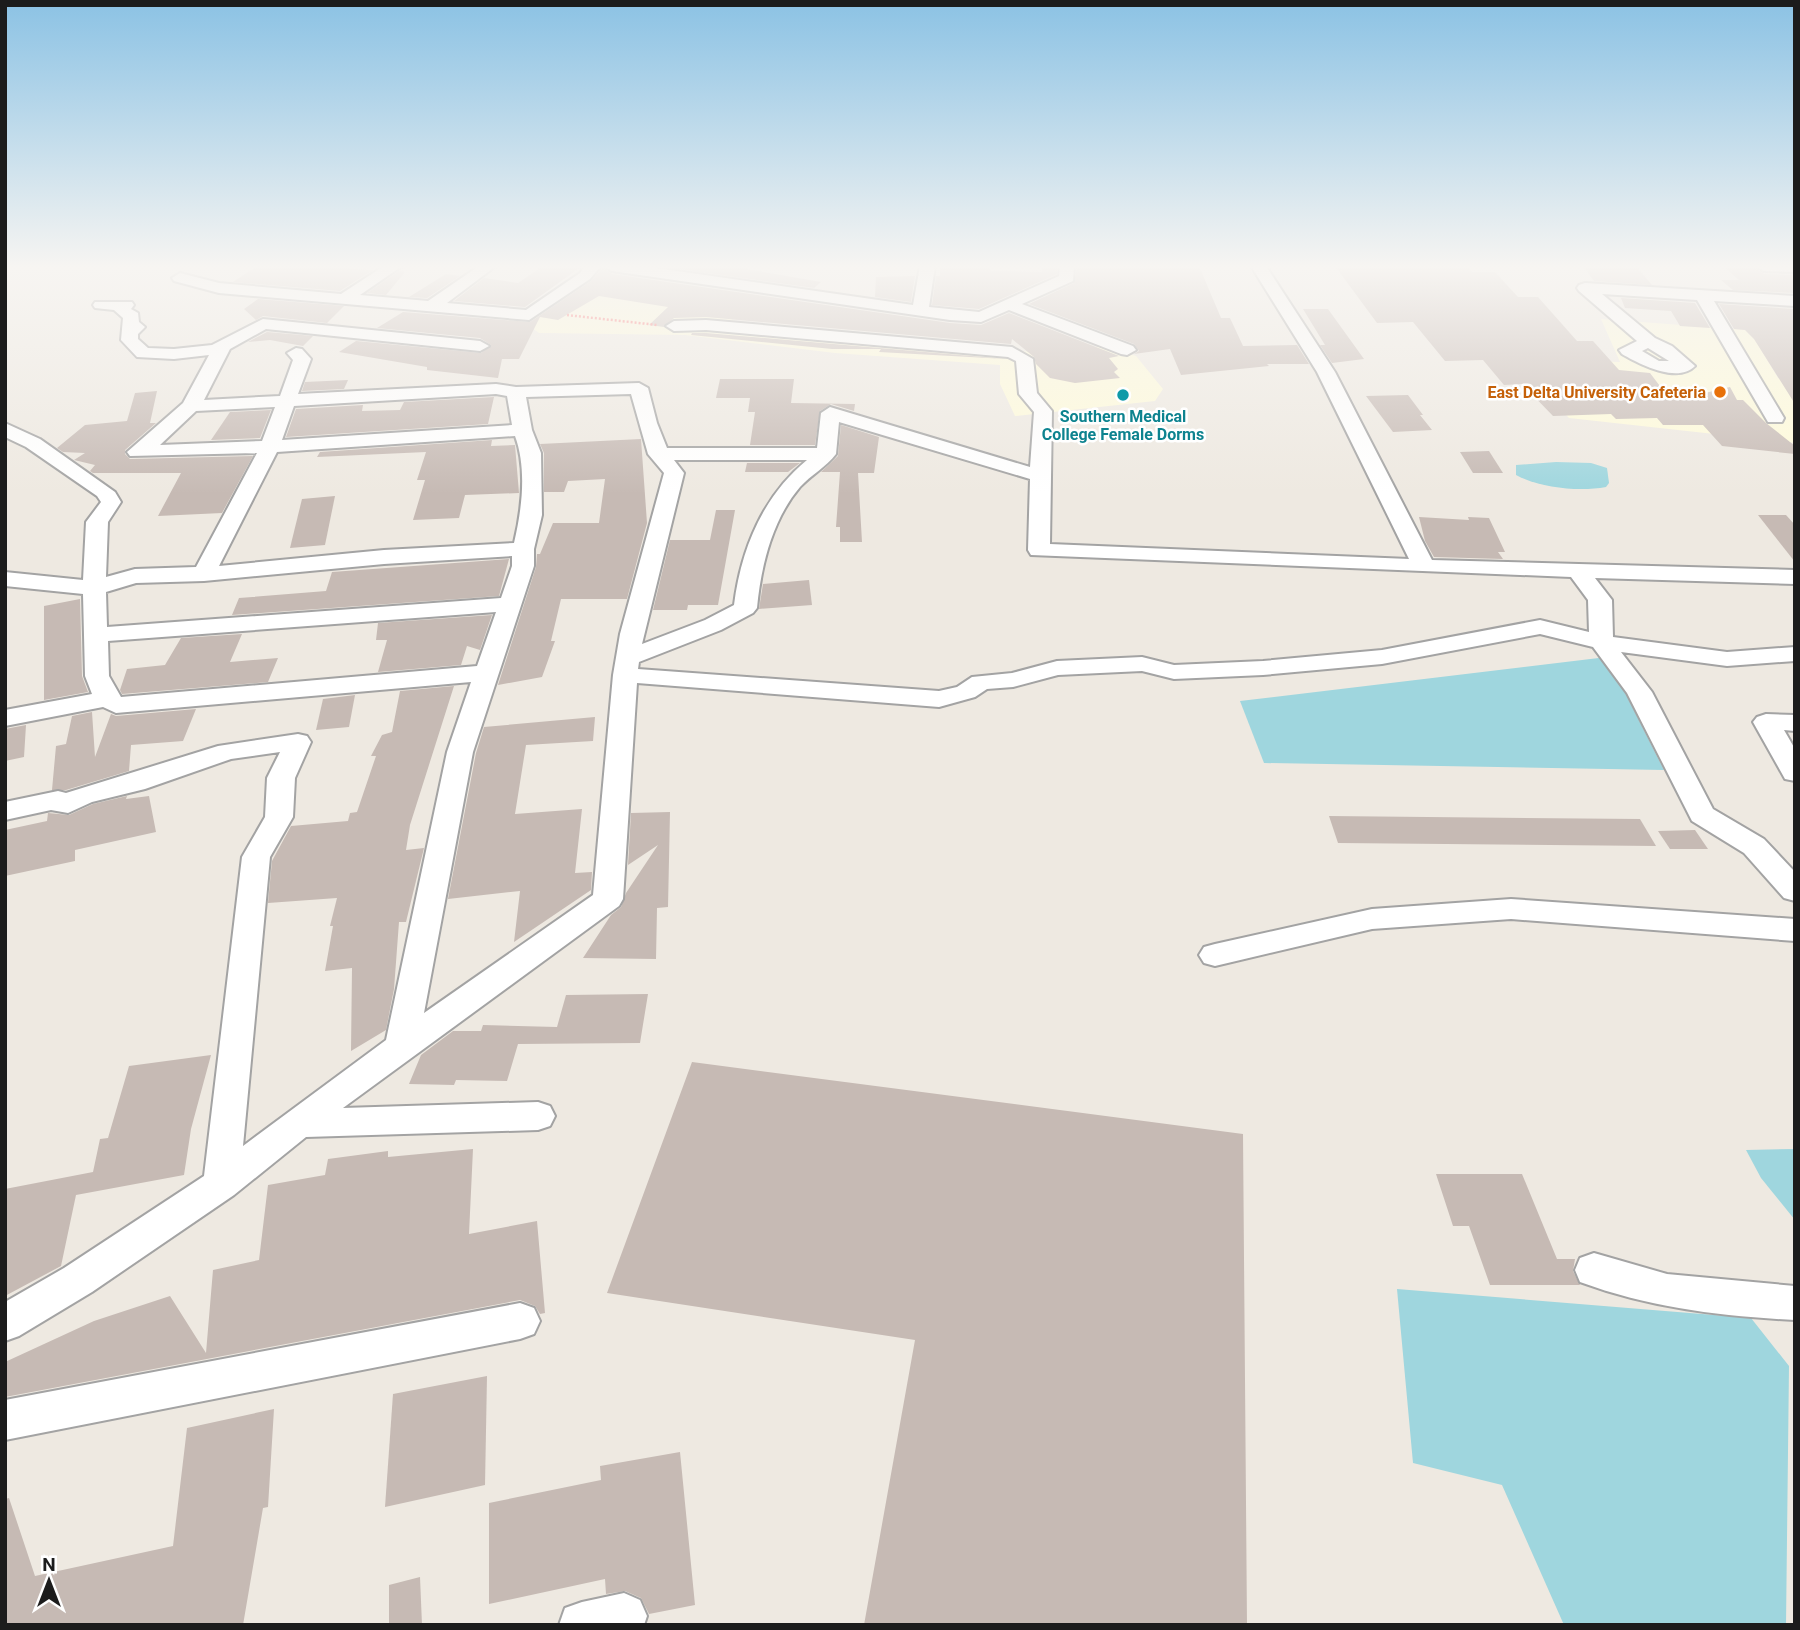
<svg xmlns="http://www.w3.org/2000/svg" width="1800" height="1630" viewBox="0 0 1800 1630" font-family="Roboto,sans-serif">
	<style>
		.education { fill: #fffbd9 }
		.water { fill: #9fd6de }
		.building { fill: #c6bab4 }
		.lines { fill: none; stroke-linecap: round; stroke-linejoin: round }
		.minor-casing { stroke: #a3a3a3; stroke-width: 4 }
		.path { stroke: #ff6261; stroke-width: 2.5; stroke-dasharray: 2 2; stroke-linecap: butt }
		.minor { fill: #fff; fill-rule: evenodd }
		.food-dot { fill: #e8710a; stroke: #fff; stroke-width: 2.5 }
		.culture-dot { fill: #0f9aa8; stroke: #fff; stroke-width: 2.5 }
		.labels { text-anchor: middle; stroke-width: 5; stroke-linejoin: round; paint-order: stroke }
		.far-food-label { font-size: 16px; font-weight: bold; fill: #c56008; stroke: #fff; text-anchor: end }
		.far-culture-label { font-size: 16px; font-weight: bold; fill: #0d838f; stroke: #fff }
	</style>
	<rect width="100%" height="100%" fill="#eee9e1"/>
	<g class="education">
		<path d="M599,287L692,300L745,326L1032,352L1059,347H1106L1136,356L1163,389L1155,401L1015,416L1000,384V365L835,353L685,335L539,333L532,328L535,318Z"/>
		<path d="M1601,319L1749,330L1778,378L1795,384V443L1569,418L1512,359L1620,362Z"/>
	</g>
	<g class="water">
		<path d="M1556,462L1591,463L1607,468L1609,483L1606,487C1579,492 1540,488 1516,475V465Z"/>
		<path d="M1607,657L1664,770L1264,763L1240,701Z"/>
		<path d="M1795,1149V1220L1761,1178L1746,1150Z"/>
		<path d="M1397,1289L1751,1318L1789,1366L1786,1625H1564L1502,1485L1413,1463Z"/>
	</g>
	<g class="building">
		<path d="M257,266H297L373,270L340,291L233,282Z"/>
		<path d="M543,266H582L525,307L454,301L484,278L518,283Z"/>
		<path d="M658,266H730L821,282L814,288Z"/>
		<path d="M940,266H990V271L1042,272V268H1057V274L979,309L932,305L936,276H940Z"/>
		<path d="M1199,266L1221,318H1230L1243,346L1297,345L1309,364H1267L1269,366L1181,375L1170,349L1134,354L1139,351L1134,344L1029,304L1074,283L1077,267Z"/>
		<path d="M1335,266H1466L1472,272H1495L1518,297H1538L1577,341H1593L1619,370L1650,373L1669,398H1684L1730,387L1737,400H1743L1766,423L1795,446V454L1722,446L1703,425H1663L1657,418L1616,419L1611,414L1553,416L1522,384L1504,385L1483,360L1445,361L1413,322L1377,323Z"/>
		<path d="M1583,266H1636L1652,285L1594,281Z"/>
		<path d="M1724,267L1755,268L1764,274L1792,275L1795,293L1733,290L1721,280H1739Z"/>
		<path d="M603,268L612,274L950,323L981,325L1009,313L1119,356L1109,358L1118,369L1114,372L1120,378L1075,383L1050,378L1036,364L1034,357L1012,339L1011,344L706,317L674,318L664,327L649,325L668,307L599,296L558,320L540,317L519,359H502L498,378L427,370V367L339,352L356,341L481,353L491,345L480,338L377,328L403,312L530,322L591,281Z"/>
		<path d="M399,271L405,272L386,295L367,293Z"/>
		<path d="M446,274L460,276L427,298L409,297Z"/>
		<path d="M915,276L911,302L875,297L876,277Z"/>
		<path d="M1621,298L1695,303L1710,328L1680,326L1671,311L1625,308Z"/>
		<path d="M258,299L344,306L327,323L263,316L256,320L244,309Z"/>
		<path d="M1719,304L1795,309V404L1754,339L1745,330L1734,329Z"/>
		<path d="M1303,309H1328L1364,359L1332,363L1320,345H1325Z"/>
		<path d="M267,332L313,336L303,346L270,340L248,342Z"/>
		<path d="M692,333H706L1006,359L879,352L881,349H832L691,335Z"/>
		<path d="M720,379H794L791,403L855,404L854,411L831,404L820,411L815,445H750L755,412H748L750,398H716Z"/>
		<path d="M348,380L344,389L302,391L305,382Z"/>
		<path d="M157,391L150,423H156L125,450V454L130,459L253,456L222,513L158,516L181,473H93L90,471L95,465L74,460L85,453L63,452L57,448L85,425L127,421L135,393Z"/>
		<path d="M1408,395L1423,415H1420L1432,430L1393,432L1366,396Z"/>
		<path d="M494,397L488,424L286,437L296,409L363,405L362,411L400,410L404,402Z"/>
		<path d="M271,410L260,438L211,440L230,412Z"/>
		<path d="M841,425L879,437L874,473H858L862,542H840V527H836L840,472H821L838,456Z"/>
		<path d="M641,439L647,523L627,599H561L551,641H555L542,677L498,685L536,567L537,554H540L553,523H599L605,479L568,481L564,492H544V453L540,444Z"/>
		<path d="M492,440L491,446L515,445L519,493L465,495L459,518L413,520L425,480H417L426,452L317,457L320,452Z"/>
		<path d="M1489,451L1503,473H1473L1460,452Z"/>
		<path d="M747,463H800L788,472H745Z"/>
		<path d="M335,496L325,545L290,548L302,499Z"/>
		<path d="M716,510H735L718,605H688L687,610H653L670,540H710Z"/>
		<path d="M1758,515H1786L1795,525V562Z"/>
		<path d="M1419,517L1469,520L1468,517L1489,518L1505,552H1498L1503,559L1434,557L1425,541Z"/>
		<path d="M509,559L499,596L232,615L239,598L326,591L332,572Z"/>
		<path d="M809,580L812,605L759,609L763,584Z"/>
		<path d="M80,599L82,676L88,692L44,700V606Z"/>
		<path d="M492,615L480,650L467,646L461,665L378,672L387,640H376L378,623Z"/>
		<path d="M242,634L230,662L278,658L268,682L122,694L120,690L127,669L165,665L181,638Z"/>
		<path d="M454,686L410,825L406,850L424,848L406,922H399L394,989L386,1030L351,1051L352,968L325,971L333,926H330L337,898L268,903L272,861L291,826L348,821L350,813L357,812L376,756H371L382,735L392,732L400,691Z"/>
		<path d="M355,695L349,727L316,730L323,699Z"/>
		<path d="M196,709L183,741L131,745L129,771L66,790H52L56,746L66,744L72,716L92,712L95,757L111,714L116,716Z"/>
		<path d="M595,717L593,741L526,745L515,814L582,809L575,873L592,872L591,890L514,942L520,891L448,899L476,753L484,727Z"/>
		<path d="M26,725L24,757L5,761V729Z"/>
		<path d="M127,796L126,799L149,796L156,832L75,850V861L5,876V830L47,821L48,813L69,815L93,804Z"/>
		<path d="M670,812L668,907L657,908L656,959L583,958L611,915L621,907L626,893L658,845L628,865L631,813Z"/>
		<path d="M1329,816L1640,819L1656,846L1338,843Z"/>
		<path d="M1695,830L1708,849H1670L1658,831Z"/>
		<path d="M648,994L640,1043L518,1044L507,1081L456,1080L454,1085L409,1084L421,1055L453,1031H481L483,1025L557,1027L566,995Z"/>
		<path d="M211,1055L191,1129L184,1175L76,1195L61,1266L5,1296V1189L93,1172L100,1139L108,1138L129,1066Z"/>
		<path d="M692,1062L1243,1134L1247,1625H864L915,1340L607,1293Z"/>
		<path d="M473,1149L469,1234L537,1221L545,1313L540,1314L535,1306L520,1300L5,1397V1362L94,1321L170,1296L206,1353L213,1270L259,1260L268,1185L325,1175L328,1159L388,1151V1157Z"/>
		<path d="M1436,1174H1522L1557,1259H1575L1573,1271L1580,1285H1490L1469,1226H1453Z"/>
		<path d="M487,1376L485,1485L385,1507L393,1394Z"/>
		<path d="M274,1409L268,1507L263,1508L243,1625H5V1499L9,1498L35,1576L173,1546L187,1428Z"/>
		<path d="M680,1452L695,1605L649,1614L641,1598L625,1591L606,1594L605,1579L489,1604V1503L601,1480L600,1466Z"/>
		<path d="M420,1577L422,1625H389V1585Z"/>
	</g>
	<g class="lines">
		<g class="minor-casing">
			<g id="minor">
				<path d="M384,266H402L360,295L428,301L479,266H496L447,303L526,310L580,273L585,266H601L590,279L529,320L219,293L174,281L172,278L180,273L219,283L341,294Z"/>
				<path d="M604,266H642L913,305L920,266H935L929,307L979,312L1059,276L1060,266H1074L1073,281L1022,304L1133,346L1136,350L1127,355L1121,354L1009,310L981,322L950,320L612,271Z"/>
				<path d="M1251,266H1266L1335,372L1432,560L1795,570V584L1595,578L1612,600L1613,637L1727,652L1795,647V661L1727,666L1621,652L1652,692L1713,809L1764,839L1795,872V901L1784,898L1744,853L1692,821L1627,693L1593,647L1540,634L1382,664L1263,675L1174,679L1142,671L1058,675L1013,687L987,689L975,697L939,707L637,683L623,899L619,906L343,1108L538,1102L550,1106L555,1116L550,1126L538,1130L306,1137L234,1195L92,1292L19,1336L5,1341V1302L64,1268L204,1176L242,857L265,817L267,778L280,752L231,759L145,789L92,802L68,813L51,810L5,820V802L58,791L66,793L218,746L298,734L307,736L311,742L295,778L293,817L270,857L243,1146L386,1040L447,752L471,682L116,713L103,707L5,726V710L92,694L85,676L83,594L5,586V572L83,580L86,522L101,502L97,496L26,447L5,437V423L40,439L115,492L121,502L108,522L106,577L135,569L196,567L257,453L130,456L127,452L183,403L209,355L174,359L137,357L121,340L123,318L114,310L95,308L93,305L95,302H132L134,305L131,309L138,313L139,322L145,327L138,334V339L148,348L174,349L212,345L263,319L480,341L489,346L480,351L266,329L230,349L204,400L280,396L293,360L287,353L296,348L302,349L311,359L298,394L496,384L516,387L639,383L648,388L657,423L667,448H817L821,413L830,407L1030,467L1034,412L1019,394L1016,361L1008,357L706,330L674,331L666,326L674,321L706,320L1012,347L1033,359L1037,393L1052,411L1050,544L1409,559L1317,372ZM496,394L507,396L512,425L282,440L294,406ZM631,394L648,454L664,473L620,634L613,675L593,895L424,1013L473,752L534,566V549L542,515L541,453L532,430L526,397ZM275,407L262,441L160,445L196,411ZM839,422L1030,479L1028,550L1031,555L1571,577L1588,600L1589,632L1540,620L1382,650L1263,661L1174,665L1142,657L1057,661L1012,673L972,677L957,687L939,691L638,669L639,662L721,630L753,613L757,608C761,566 772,520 800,487C811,475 826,467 836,454ZM515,436C527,469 522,509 514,543L384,550L219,566L277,452ZM674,460H807C763,496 741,549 734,605L705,620L642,644L684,473ZM512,556V566L501,598L107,627L106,592L136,583L204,581L384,564ZM496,612L477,666L121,697L109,676L108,641Z"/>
				<path d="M1756,266H1795V272L1764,271Z"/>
				<path d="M1585,283L1795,296V306L1714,301L1784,418L1782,422H1768L1697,300L1602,294L1655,338L1672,346L1695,366C1678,384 1639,364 1622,354L1619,350L1637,341L1579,291L1577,288L1579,285ZM1648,348L1669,361H1659L1642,351Z"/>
				<path d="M1766,714L1795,715V731L1784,730L1795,749V781L1785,779L1753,722L1757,717Z"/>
				<path d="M1511,899L1795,919V941L1511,919L1372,929L1215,966L1204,963L1199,955L1204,947L1215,944L1372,909Z"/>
				<path d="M1594,1253L1667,1274L1795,1286V1320C1720,1316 1651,1308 1580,1282L1575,1270L1580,1258Z"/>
				<path d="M520,1303L534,1308L540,1321L534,1334L520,1339L5,1440V1400Z"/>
				<path d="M624,1593L640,1600L647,1616L644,1625H559L565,1608L582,1602Z"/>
			</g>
		</g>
		<path class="path" d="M567,315L657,325"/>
		<use href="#minor" class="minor"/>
	</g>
	<linearGradient id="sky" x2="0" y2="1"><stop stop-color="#8bc2e4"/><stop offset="0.54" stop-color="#f7f5f2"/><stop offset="1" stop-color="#f7f5f2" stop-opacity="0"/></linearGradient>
	<rect width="1800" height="494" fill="url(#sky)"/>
	<circle class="food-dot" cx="1720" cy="392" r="7"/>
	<circle class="culture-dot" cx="1123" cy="395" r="7"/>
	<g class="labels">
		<g class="far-food-label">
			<text x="1706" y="398">East Delta University Cafeteria</text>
		</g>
		<g class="far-culture-label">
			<text x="1123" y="422">Southern Medical<tspan x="1123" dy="18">College Female Dorms</tspan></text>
		</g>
	</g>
	<rect width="1800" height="1630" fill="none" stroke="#1c1c1c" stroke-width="14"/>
	<g transform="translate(49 1581)" stroke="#ffffff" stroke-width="5" paint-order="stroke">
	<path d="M0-5L12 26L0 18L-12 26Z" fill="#1c1c1c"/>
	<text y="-10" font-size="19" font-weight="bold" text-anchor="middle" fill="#1c1c1c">N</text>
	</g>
</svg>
